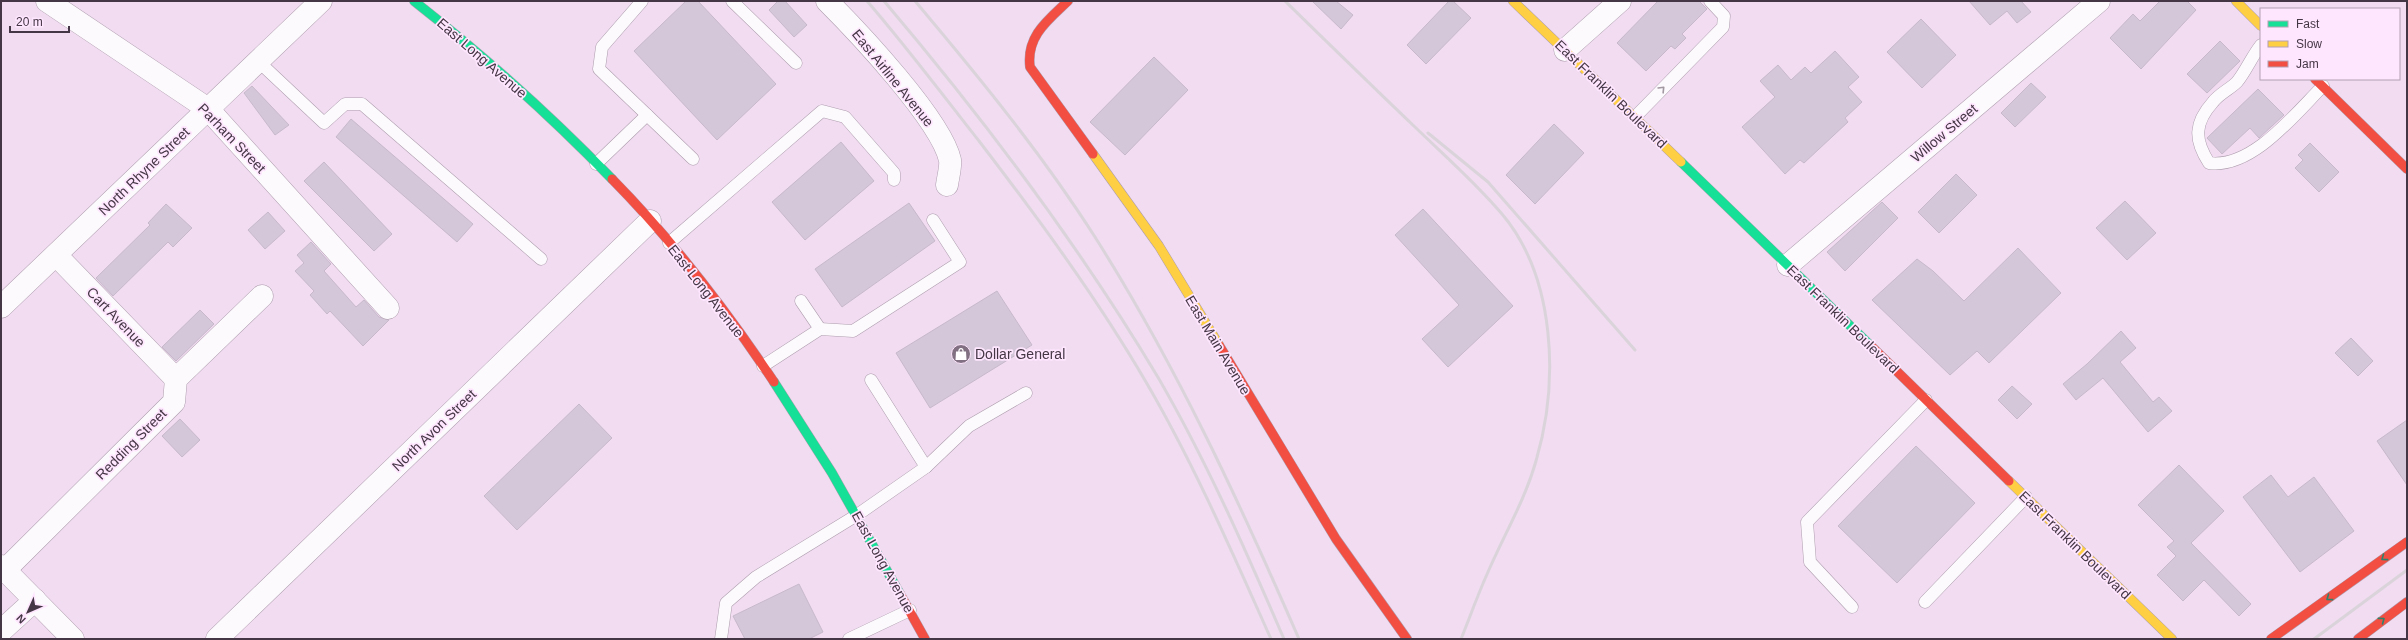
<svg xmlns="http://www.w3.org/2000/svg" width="2408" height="640" viewBox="0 0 2408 640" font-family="Helvetica,sans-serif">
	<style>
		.building { fill: #d4c7d9; stroke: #c7b9cb }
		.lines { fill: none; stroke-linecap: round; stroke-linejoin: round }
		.lane-casing { stroke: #ae9eae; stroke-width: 13 }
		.street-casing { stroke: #ae9eae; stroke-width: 23 }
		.fast-casing { stroke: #ae9eae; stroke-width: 10 }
		.slow-casing { stroke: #ae9eae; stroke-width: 10 }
		.jam-casing { stroke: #ae9eae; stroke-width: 10 }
		.lane { stroke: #fdfafd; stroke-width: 12 }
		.street { stroke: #fdfafd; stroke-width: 22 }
		.fast { stroke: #16e098; stroke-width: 9 }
		.slow { stroke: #ffcf43; stroke-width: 9 }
		.jam { stroke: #f24e42; stroke-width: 9 }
		.rail { stroke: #dad4da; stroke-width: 3 }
		.oneway { stroke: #a198a1 }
		.oneway2 { stroke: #30826a }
		.labels { text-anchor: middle; stroke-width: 3.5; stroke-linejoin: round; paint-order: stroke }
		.street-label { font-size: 14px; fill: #453645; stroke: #fee6fe }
		.poi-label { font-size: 14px; fill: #453645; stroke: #fee6fe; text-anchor: start }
	</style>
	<rect width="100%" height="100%" fill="#f1dcf1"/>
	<g class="building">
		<path d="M686,1H698L776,84L717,140L634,51Z"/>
		<path d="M778,1H785L807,25L794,37L769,10Z"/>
		<path d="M1312,1H1336L1353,15L1341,29Z"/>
		<path d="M1449,1H1453L1471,18L1426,64L1407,45Z"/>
		<path d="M1658,1H1699L1707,9L1682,34L1686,38L1675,49L1671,46L1646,71L1617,43Z"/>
		<path d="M1969,1H2021L2031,12L2017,23L2007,11L1990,25Z"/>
		<path d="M2160,1H2187L2196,10L2141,69L2110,38L2133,14L2140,21Z"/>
		<path d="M1921,19L1956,55L1922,88L1887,52Z"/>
		<path d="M2220,41L2240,61L2207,93L2187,74Z"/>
		<path d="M1835,51L1859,77L1848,87L1862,102L1845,118L1848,122L1804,163L1800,160L1785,174L1742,127L1775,97L1760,81L1778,65L1791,80L1805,67L1811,73Z"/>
		<path d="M1154,57L1188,90L1125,155L1090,122Z"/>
		<path d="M2031,83L2046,97L2015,127L2001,113Z"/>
		<path d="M252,86L289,125L275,135L244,93Z"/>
		<path d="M2258,89L2284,115L2259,138L2250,128L2222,154L2207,138Z"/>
		<path d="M351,119L473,224L457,242L336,137Z"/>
		<path d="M1554,124L1584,153L1535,204L1506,175Z"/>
		<path d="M841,142L874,181L805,240L772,202Z"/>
		<path d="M2310,143L2339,172L2319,192L2295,168L2303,160L2298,155Z"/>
		<path d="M324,162L392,234L374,251L304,181Z"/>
		<path d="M1956,174L1977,195L1939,233L1918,212Z"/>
		<path d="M2125,201L2156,233L2127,260L2096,228Z"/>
		<path d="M1882,202L1898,218L1845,271L1827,252Z"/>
		<path d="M909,203L935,241L842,307L815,269Z"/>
		<path d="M166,204L192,228L173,247L168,242L113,296L96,278L150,225L148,223Z"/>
		<path d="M1423,209L1513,306L1448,367L1422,339L1459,305L1395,235Z"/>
		<path d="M268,212L285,231L265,249L248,230Z"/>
		<path d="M311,242L331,264L324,271L356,307L364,300L379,317L389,320L363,346L330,311L327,314L310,295L314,291L295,271L304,263L297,255Z"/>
		<path d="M2018,248L2061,293L1989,363L1977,351L1950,375L1872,300L1917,259L1933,271L1964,301Z"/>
		<path d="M997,291L1032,345L930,408L896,353Z"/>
		<path d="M200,310L214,324L176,361L162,347Z"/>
		<path d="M2121,331L2136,348L2120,362L2153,402L2159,397L2172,411L2148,432L2103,378L2076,400L2063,384L2087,364Z"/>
		<path d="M2351,338L2373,361L2358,376L2335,353Z"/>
		<path d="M2012,386L2032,404L2017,419L1998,400Z"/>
		<path d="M579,404L612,438L517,530L484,496Z"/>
		<path d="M180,419L200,440L182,457L162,436Z"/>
		<path d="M2407,420V485L2377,441Z"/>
		<path d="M1916,446L1975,503L1897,583L1838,526Z"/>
		<path d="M2179,465L2224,511L2191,543L2251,604L2239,616L2204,580L2183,601L2157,575L2176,556L2167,547L2174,541L2138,505Z"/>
		<path d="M2271,475L2288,497L2314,477L2354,531L2300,572L2243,497Z"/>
		<path d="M799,584L823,632L809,639H745L733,616Z"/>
	</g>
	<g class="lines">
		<g class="lane-casing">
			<g id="lane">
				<path d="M642,1L602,47L599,69L693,159"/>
				<path d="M732,1L796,63"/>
				<path d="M2261,45C2252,56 2246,71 2237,82C2230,89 2219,94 2213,102C2194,123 2194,140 2209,163C2252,169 2295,114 2323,86"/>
				<path d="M258,61L324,123L345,104H362L541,259"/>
				<path d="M1635,117L1723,27L1724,16L1710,1"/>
				<path d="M596,164L647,115"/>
				<path d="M669,243L822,111L845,117L894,173V180"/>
				<path d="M801,301L820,329"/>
				<path d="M763,366L820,329L853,331L960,262L933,220"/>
				<path d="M871,380L926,467"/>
				<path d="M1925,602L2026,497"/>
				<path d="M1852,607L1810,562L1807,522L1926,400"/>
				<path d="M721,639L726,603L756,577L857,515L926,467L969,426L1026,393"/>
				<path d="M849,639L910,610"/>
			</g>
		</g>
		<g class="street-casing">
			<g id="street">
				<path d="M47,1L208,109L388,308"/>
				<path d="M827,1C858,32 941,120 950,160C951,167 948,177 947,185"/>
				<path d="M1565,50L1620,1"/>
				<path d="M56,255L176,379"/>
				<path d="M1788,265L2099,1"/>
				<path d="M1,307L321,1"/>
				<path d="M1,566L73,639"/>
				<path d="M5,570L174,402L176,379L262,296"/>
				<path d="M1,631L35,600"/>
				<path d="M217,639L650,221"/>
			</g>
		</g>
		<g class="fast-casing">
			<g id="fast">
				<path d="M414,1C484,56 550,115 612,179"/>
				<path d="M1681,162L1870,345"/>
				<path d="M774,382L832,473L900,594"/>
			</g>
		</g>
		<g class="slow-casing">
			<g id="slow">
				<path d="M1513,1L1681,162"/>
				<path d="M2236,1L2261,26"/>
				<path d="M1093,154L1159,246L1219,345"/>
				<path d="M2009,481L2172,639"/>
			</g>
		</g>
		<g class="jam-casing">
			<g id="jam">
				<path d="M1068,1C1048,20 1026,36 1030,67L1093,154"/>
				<path d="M2315,79L2407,169"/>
				<path d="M612,179C673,241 726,310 774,382"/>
				<path d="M1219,345L1336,539L1407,639"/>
				<path d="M1870,345L2009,481"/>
				<path d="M900,594L925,639"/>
				<path d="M2271,639L2407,542"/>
				<path d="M2358,639L2407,602"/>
			</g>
		</g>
		<use href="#lane" class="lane"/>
		<use href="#street" class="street"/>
		<use href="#fast" class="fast"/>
		<use href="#slow" class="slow"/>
		<use href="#jam" class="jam"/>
		<g class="rail">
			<path d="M867,1C906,46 942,94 979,141C1038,218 1097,298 1146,382C1194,464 1232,552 1271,639"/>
			<path d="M884,1C984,119 1079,245 1159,379C1207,462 1246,551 1284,639"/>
			<path d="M915,1C979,77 1042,154 1095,237C1176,365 1239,501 1299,639"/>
			<path d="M1285,1C1328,43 1372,86 1416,128C1445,156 1476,183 1502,214C1556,278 1559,383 1536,461C1525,500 1504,535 1488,572C1478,594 1470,617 1461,639"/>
			<path d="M1428,133L1488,182L1635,350"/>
			<path d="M2314,639L2407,570"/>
		</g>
	</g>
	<defs><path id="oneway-chevron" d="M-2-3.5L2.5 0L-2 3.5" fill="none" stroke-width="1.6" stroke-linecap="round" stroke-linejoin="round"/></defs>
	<use class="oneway" href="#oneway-chevron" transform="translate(1662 89) rotate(-46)"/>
	<g class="oneway2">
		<use href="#oneway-chevron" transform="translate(2384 558) rotate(144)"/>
		<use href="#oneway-chevron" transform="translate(2329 598) rotate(144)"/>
		<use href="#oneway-chevron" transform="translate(2382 620) rotate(-37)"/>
	</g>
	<defs>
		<g id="shop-disc" transform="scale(1)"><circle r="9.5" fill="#817081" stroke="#fee6fe"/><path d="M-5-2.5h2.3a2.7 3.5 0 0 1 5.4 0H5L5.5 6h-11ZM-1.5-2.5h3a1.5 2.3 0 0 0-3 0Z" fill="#fff"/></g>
	</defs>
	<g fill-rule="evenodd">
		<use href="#shop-disc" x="961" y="354"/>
	</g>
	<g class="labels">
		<g class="street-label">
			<text transform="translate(482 58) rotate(41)" y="5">East Long Avenue</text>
			<text transform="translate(893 78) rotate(51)" y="5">East Airline Avenue</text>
			<text transform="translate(1611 94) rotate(44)" y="5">East Franklin Boulevard</text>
			<text transform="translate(1944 133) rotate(-40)" y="5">Willow Street</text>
			<text transform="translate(232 138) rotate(46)" y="5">Parham Street</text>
			<text transform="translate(144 171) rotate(-44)" y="5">North Rhyne Street</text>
			<text transform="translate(706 291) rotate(52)" y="5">East Long Avenue</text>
			<text transform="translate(116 317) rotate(46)" y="5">Cart Avenue</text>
			<text transform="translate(1843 319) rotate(44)" y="5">East Franklin Boulevard</text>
			<text transform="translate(1218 345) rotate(59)" y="5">East Main Avenue</text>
			<text transform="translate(434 430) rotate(-44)" y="5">North Avon Street</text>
			<text transform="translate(131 444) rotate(-45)" y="5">Redding Street</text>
			<text transform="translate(2075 545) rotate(44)" y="5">East Franklin Boulevard</text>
			<text transform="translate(883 562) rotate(61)" y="5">East Long Avenue</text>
		</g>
		<g class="poi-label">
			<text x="975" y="359">Dollar General</text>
		</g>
	</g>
	<rect width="2408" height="640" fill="none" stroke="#453645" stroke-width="4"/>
	<rect x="2260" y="8" width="140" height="72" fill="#fee6fe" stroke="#b4a0b4"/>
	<rect x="2268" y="21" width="20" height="6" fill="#16e098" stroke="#b4a0b4"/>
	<text x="2296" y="28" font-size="12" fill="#453645">Fast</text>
	<rect x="2268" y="41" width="20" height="6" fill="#ffcf43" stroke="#b4a0b4"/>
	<text x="2296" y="48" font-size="12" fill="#453645">Slow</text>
	<rect x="2268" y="61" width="20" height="6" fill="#f24e42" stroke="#b4a0b4"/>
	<text x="2296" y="68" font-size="12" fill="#453645">Jam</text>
	<g transform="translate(28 612) rotate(225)" stroke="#fee6fe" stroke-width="3" paint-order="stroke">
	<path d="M0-3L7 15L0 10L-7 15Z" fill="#453645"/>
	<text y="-6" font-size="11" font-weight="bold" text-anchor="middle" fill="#453645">N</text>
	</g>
	<path d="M10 26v6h59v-6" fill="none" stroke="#453645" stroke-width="2"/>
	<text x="16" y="26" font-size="12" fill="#453645" stroke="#fee6fe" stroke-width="3" paint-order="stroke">20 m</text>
</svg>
